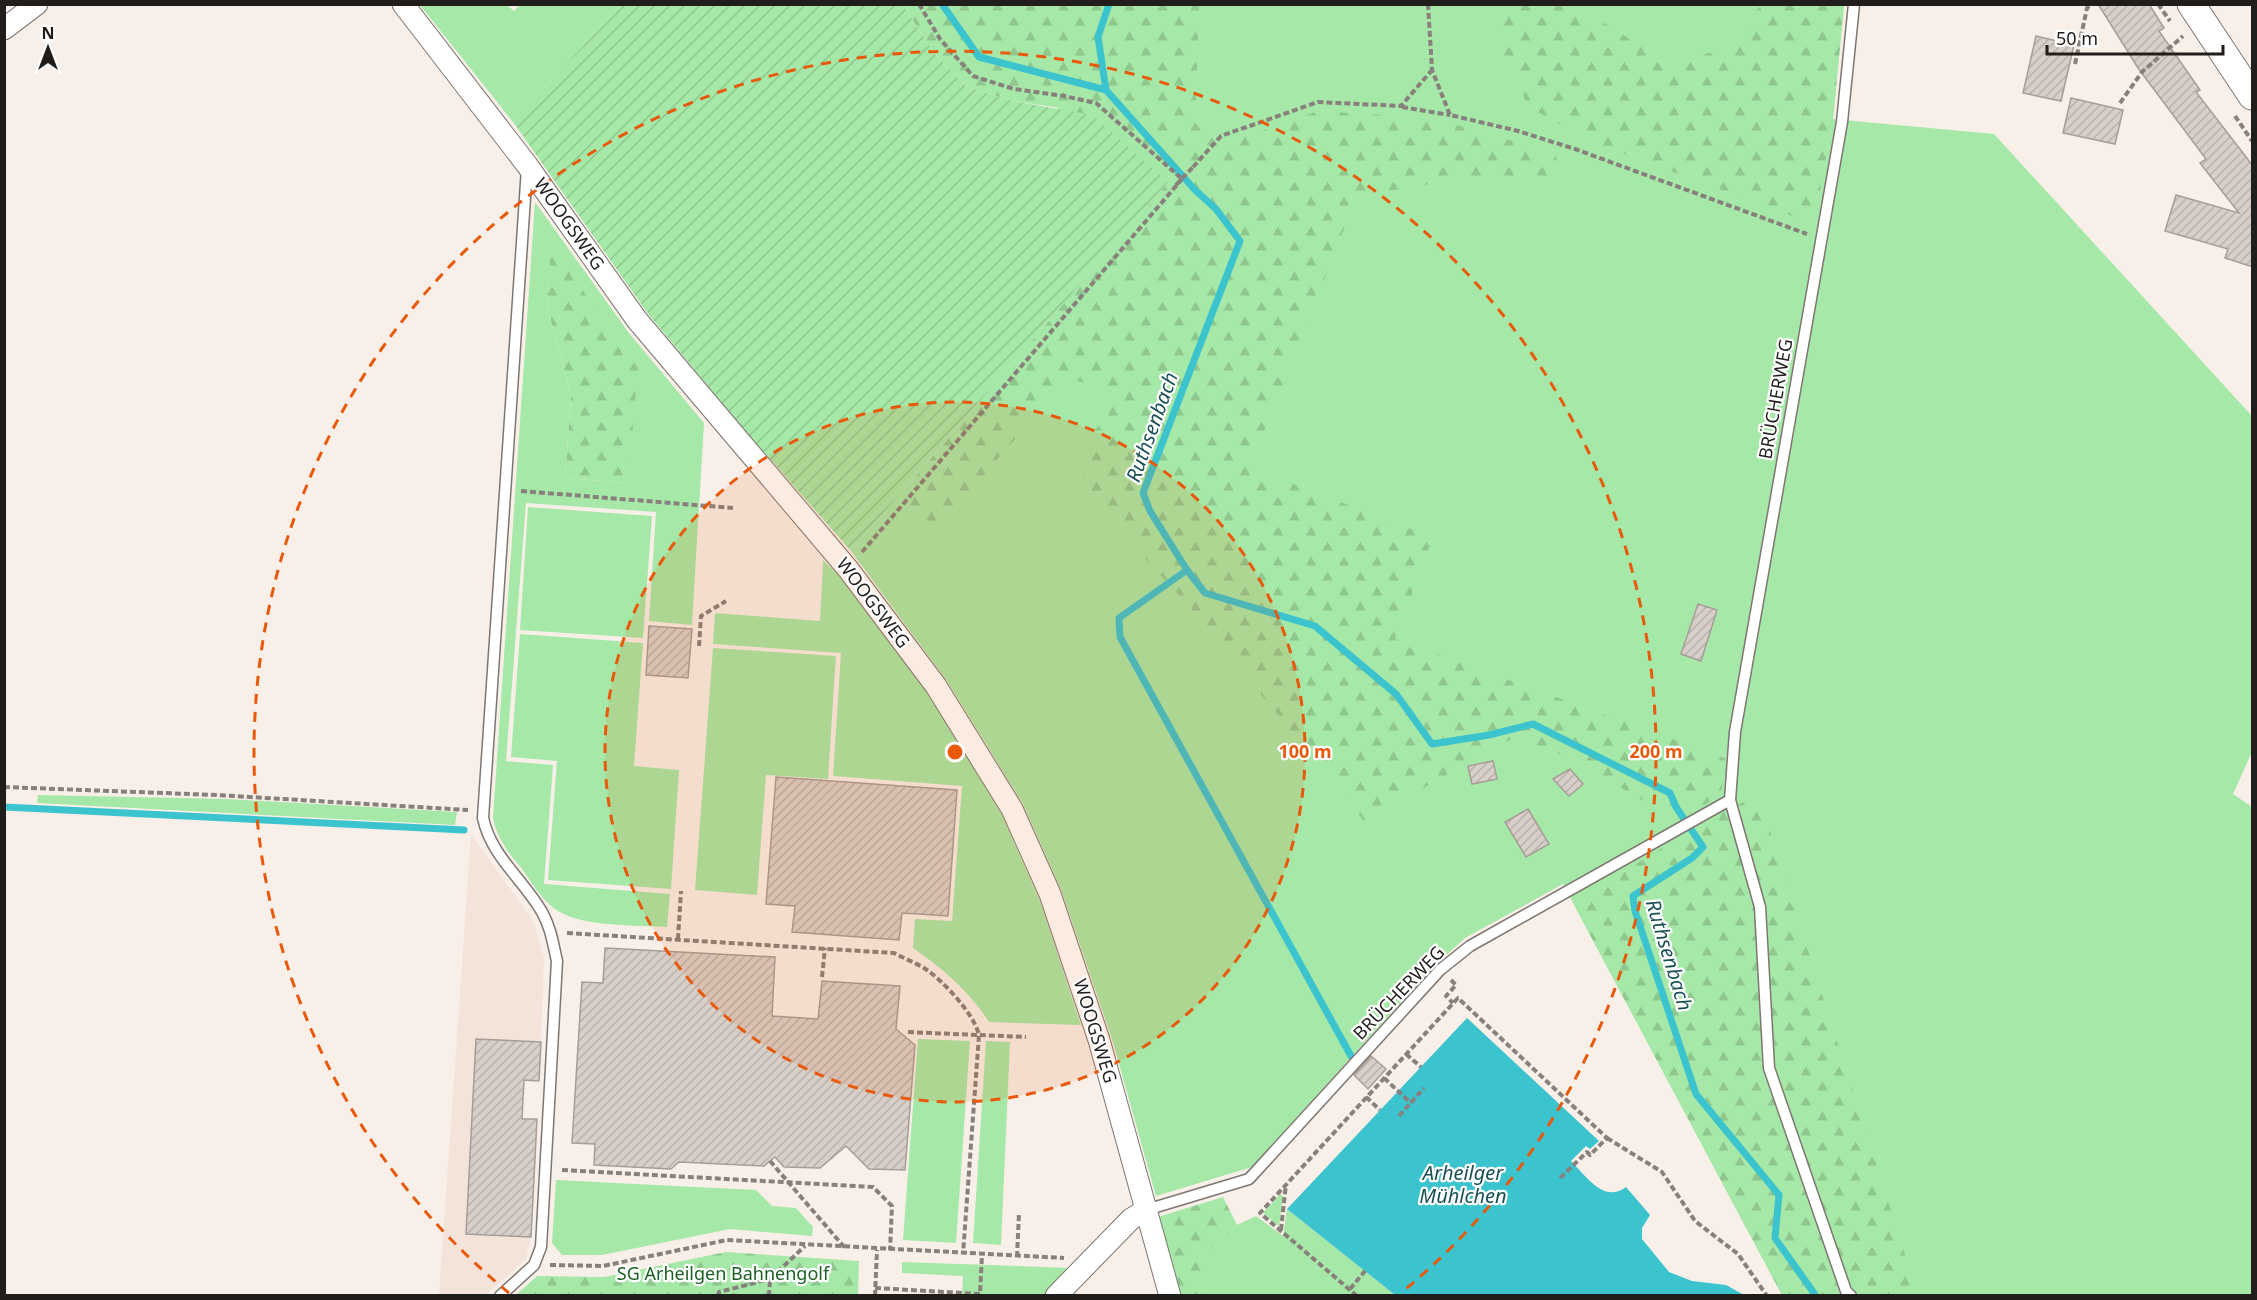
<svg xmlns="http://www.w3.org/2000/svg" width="2257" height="1300" viewBox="0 0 2257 1300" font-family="'Noto Sans',sans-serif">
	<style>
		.built { fill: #f4e3d9 }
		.green { fill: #a6e8a7; fill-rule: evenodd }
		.forest { fill: url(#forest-firs) }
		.garden { fill: url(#garden-furrows) }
		.water { fill: #3bc3ce }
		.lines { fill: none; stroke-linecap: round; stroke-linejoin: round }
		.stream { stroke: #3bc3ce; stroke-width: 7 }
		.building { fill: url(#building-hatch); stroke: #a69d98; stroke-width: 1.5 }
		.service-casing { stroke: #7e7671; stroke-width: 13 }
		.minor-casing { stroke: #7e7671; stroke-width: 23 }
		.tertiary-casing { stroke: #7e7671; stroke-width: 29 }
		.path { stroke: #87807c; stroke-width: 4; stroke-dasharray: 6 3; stroke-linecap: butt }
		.service { stroke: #fff; stroke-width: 10 }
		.minor { stroke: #fff; stroke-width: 21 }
		.tertiary { stroke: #fff; stroke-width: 27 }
		.path-bridge { stroke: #87807c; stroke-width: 4; stroke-dasharray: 6 3; stroke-linecap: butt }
		.ring { fill: none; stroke: #e8590c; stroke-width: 3; stroke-dasharray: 10 8 }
		.labels { text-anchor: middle; stroke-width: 4.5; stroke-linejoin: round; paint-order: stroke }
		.street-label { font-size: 18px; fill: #211d1b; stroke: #fff }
		.park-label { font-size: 18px; fill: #1c6023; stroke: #fff }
		.water-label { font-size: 20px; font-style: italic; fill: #185055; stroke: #fff }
		.centre { fill: #e8590c; stroke: #fff; stroke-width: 3 }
		.ring-label { font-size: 18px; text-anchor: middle; font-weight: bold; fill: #e8590c; stroke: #fff; stroke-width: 4.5; stroke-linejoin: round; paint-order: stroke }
	</style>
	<defs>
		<pattern id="forest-firs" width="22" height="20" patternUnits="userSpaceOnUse" patternTransform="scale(1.5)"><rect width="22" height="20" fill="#a6e8a7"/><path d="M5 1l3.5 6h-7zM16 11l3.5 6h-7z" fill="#8fc78f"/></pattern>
		<pattern id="garden-furrows" width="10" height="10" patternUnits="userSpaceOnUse" patternTransform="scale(1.5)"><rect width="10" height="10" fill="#a6e8a7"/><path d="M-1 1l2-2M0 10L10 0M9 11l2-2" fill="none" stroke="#8fc78f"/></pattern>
		<pattern id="building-hatch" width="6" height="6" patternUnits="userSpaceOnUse" patternTransform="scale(1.5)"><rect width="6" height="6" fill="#d8cfc9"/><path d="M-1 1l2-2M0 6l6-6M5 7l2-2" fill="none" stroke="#b9b1ac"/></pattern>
	</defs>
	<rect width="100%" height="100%" fill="#f8efe9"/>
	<path class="built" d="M471,835L530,916L537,932L544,959L541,1042L476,1039L466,1233L531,1237L526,1259L486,1295L439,1296Z"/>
	<g class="green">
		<path d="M420,5H507L514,11L520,5H621L513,122Z"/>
		<path d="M903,5H1844L1833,119L1994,134L2252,416V752L2233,794L2252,807V1295H1782L1563,884L1465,938L1432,968L1252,1167L1156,1196L1112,1039L1062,892L1023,804L947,681L851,551L1168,182Z"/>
		<path d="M535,202L629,333L704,423L692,625L649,621L656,512L526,503L506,761L553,765L544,884L670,894L667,927C637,925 583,927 558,911C543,902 532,883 522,869C509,853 497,839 493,818ZM552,246L628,483L565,478L571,395L547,306Z"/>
		<path d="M528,507L652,516L643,638L520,630Z"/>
		<path d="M823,560L838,575L927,691L1002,815L1040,901L1081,1025L989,1022C970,992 942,968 913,948L915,919L952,921L962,786L833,776L841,653L713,644L715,613L820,621Z"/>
		<path d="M520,634L643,643L634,766L679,770L671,889L548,880L557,761L511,757Z"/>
		<path d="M713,648L836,656L828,779L766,775L757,895L695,890Z"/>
		<path d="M38,795L227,799L457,812L455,825L37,803Z"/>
		<path d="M918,1039L970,1041L956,1243L903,1240Z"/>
		<path d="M986,1041L1010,1042L1001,1245L973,1243Z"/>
		<path d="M556,1180L756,1190L772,1206L796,1208L813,1227L812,1236L730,1229L602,1255H562L552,1243Z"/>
		<path d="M1280,1194L1283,1196L1279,1226L1263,1213Z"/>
		<path d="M1287,1209L1395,1295H1209L1196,1262L1237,1225L1256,1216L1283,1236Z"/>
		<path d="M902,1262L1071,1268L1042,1296L962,1295L963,1276L902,1273Z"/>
	</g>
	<g class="forest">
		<path d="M903,5H1199L1195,123L1220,145L1318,111L1400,116L1449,123L1500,137L1557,157L1550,178L1448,181L1357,196L1250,468L1433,537L1395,639L1725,758L1721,795L1678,820L1566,757L1515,737L1364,821L1194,612L1083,490L1086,441L1111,410L1108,390L1068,378L930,537L893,503L1168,182L1060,108L1013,101L967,87L934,53Z"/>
		<path d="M1505,5H1577L1657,57L1692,60L1730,44L1761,5H1844L1833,119L1814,224L1586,140L1528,106L1498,43Z"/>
		<path d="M551,246L638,368L628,483L565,478L571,395L547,306Z"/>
		<path d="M1759,797L1918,1295H1782L1573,903L1725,809Z"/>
		<path d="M1223,1197L1237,1225L1197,1262L1209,1295H1179L1156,1220L1161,1216Z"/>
		<path d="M726,1252L859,1261L858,1295H516L537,1276L604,1277Z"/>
	</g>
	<path class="garden" d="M621,5H903L934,53L967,87L1013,101L1092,115L1168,182L851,551L743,428L649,315L513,122Z"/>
	<path class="water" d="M1467,1018L1599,1141L1590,1149L1586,1146L1571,1161C1586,1176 1604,1204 1626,1187L1650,1215L1642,1228V1239L1669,1272L1692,1281L1726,1285L1744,1295H1395L1287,1209Z"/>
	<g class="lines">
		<g class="stream">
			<path d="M942,4L979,57L1106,90"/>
			<path d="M1109,4L1098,37L1106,90L1195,190L1216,209L1240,241L1143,493L1150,511L1187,570L1205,593L1315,626L1396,694L1432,744L1489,735L1533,724L1670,793L1676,807L1703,847L1692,858L1633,896L1635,911L1696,1094L1779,1195L1775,1238L1816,1296"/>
			<path d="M1187,570L1119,618L1120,637L1351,1056"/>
			<path d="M4,807L464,830"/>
		</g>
	</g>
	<g class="building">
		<path d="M2098,4H2149L2164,28L2159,31L2200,90L2196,92L2253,166V267L2225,258L2228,249L2165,231L2176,195L2239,213L2200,163L2206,159L2138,68Z"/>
		<path d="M2036,36L2074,45L2061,101L2023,93Z"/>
		<path d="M2071,98L2123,110L2115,144L2063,133Z"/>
		<path d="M1698,604L1717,610L1701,661L1681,654Z"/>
		<path d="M649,626L692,629L688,678L646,675Z"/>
		<path d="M1493,761L1497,779L1472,784L1468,766Z"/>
		<path d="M1570,769L1583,784L1569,796L1553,779Z"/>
		<path d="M776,777L957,790L948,916L902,913L899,940L792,932L795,906L766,904Z"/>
		<path d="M1528,809L1549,844L1526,857L1505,822Z"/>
		<path d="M605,948L775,957L772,1016L818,1019L822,981L900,986L896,1029L915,1045L905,1170L869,1169L846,1146L820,1168L784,1167L775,1157L764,1166L679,1162L671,1169L594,1165L595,1144L572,1143L582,982L603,983Z"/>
		<path d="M476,1039L541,1042L539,1081L524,1080L522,1119H537L531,1237L466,1234Z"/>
		<path d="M1371,1056L1386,1069L1368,1089L1354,1075Z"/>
	</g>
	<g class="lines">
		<g class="service-casing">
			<g id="service">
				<path d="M1146,1210L1249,1179L1440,970L1470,946L1730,800"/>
				<path d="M500,1296L534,1265L541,1247L557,961C553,944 551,928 542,912C523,879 491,856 483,818L527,168"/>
				<path d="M1851,1296L1846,1291L1769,1068L1760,907L1730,800L1735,732L1842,122L1854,4"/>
			</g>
		</g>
		<g class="minor-casing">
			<g id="minor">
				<path d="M403,4L527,165L637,320L848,569L936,686L1012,809L1050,894L1099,1040L1170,1296"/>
				<path d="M4,29L37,4"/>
				<path d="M1056,1296L1131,1219L1146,1210"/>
			</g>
		</g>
		<g class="tertiary-casing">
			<path id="tertiary" d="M2191,4L2252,96"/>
		</g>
		<g class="path">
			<path d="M919,4L940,39L973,76L1014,89L1064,96L1096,103L1182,179"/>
			<path d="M1428,4L1432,70L1450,115L1518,131L1575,149L1807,234"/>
			<path d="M2158,4L2170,21"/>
			<path d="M2075,64L2087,8L2092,4"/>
			<path d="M2120,103L2142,72L2183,36"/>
			<path d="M1402,107L1450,115"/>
			<path d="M2235,116L2252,141"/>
			<path d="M1193,167L1221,136L1318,102L1401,106L1432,70"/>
			<path d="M521,491L733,508"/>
			<path d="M862,552L1182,179"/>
			<path d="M699,646L701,616L726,601"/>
			<path d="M4,787L216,795L468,810"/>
			<path d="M567,933L894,953C905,959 917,963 927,970C945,983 974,1014 979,1035L1026,1037"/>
			<path d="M678,939L681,891"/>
			<path d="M822,977L825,948"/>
			<path d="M1451,980L1456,985L1446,996L1453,1003"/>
			<path d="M908,1032L979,1035L963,1254"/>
			<path d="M1406,1054L1421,1067"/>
			<path d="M1384,1078L1411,1103"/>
			<path d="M1366,1097L1380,1110"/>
			<path d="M1399,1116L1424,1088"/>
			<path d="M1607,1138L1662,1172L1695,1221L1738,1254L1767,1296"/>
			<path d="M770,1161L845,1248"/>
			<path d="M562,1170L873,1187L892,1206L890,1250"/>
			<path d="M1281,1230L1286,1184"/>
			<path d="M1017,1257L1019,1213"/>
			<path d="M550,1265L603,1266L727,1240L1064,1258"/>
			<path d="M875,1288L980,1294L982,1255"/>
			<path d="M1350,1289L1365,1271"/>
			<path d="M718,1296L719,1292L770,1279"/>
			<path d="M769,1296L770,1279L805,1246"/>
			<path d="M875,1296L877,1250"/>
			<path d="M1357,1296L1260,1213L1458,998L1607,1138L1590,1155L1587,1152L1558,1180"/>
		</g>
		<use href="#service" class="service"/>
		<use href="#minor" class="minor"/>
		<use href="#tertiary" class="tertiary"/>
		<path class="path-bridge" d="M1176,185L1193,167"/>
	</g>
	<circle cx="955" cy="752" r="350" fill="#e8590c" fill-opacity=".12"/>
	<g class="ring">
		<circle cx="955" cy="752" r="350"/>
		<path d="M509 1293A701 701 0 1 1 1401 1293"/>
	</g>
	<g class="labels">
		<g class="street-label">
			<text transform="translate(569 224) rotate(55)" y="6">WOOGSWEG</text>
			<text transform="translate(1776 399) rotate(-80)" y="6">BRÜCHERWEG</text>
			<text transform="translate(873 603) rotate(53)" y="6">WOOGSWEG</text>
			<text transform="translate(1399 993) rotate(-46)" y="6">BRÜCHERWEG</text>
			<text transform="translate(1095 1031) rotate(73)" y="6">WOOGSWEG</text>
		</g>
		<g class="park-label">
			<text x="723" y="1280">SG Arheilgen Bahnengolf</text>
		</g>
		<g class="water-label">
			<text transform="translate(1152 427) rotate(-70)" y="7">Ruthsenbach</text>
			<text transform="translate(1669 955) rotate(73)" y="7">Ruthsenbach</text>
			<text x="1463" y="1180">Arheilger<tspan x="1463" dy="23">Mühlchen</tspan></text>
		</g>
	</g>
	<circle cx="955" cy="752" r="9" class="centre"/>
	<g class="ring-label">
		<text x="1305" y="758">100 m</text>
		<text x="1656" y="758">200 m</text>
	</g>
	<rect width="2257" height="1300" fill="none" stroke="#211d1b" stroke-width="12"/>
	<g transform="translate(48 48)" stroke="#ffffff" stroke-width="4.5" paint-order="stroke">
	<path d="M0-4.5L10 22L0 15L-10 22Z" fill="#211d1b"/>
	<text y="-9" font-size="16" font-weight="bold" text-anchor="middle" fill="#211d1b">N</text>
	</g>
	<path d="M2047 45v9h176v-9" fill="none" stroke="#211d1b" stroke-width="3"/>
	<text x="2056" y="45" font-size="18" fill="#211d1b" stroke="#ffffff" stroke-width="4.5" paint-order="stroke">50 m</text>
</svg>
